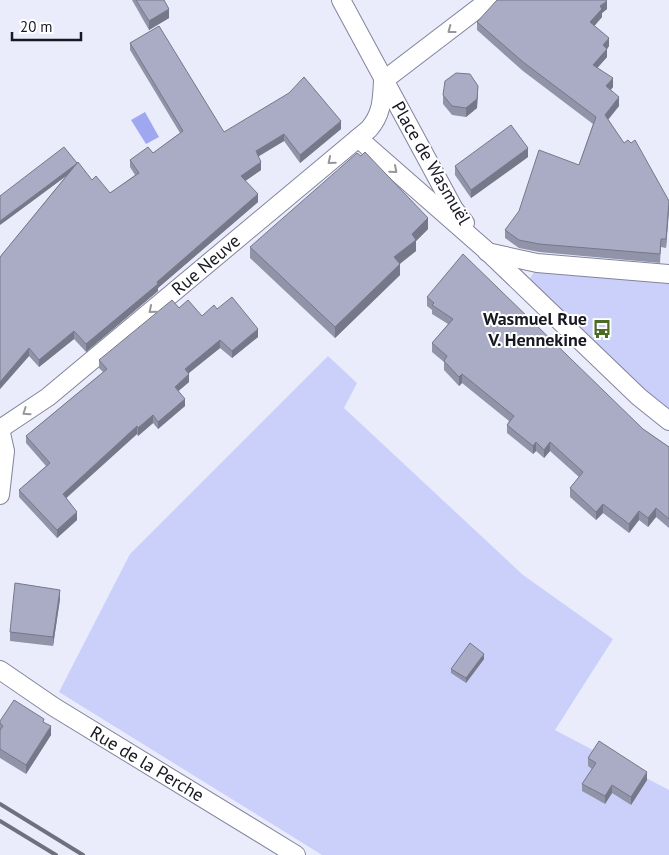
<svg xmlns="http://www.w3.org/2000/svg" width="669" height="855" viewBox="0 0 669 855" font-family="'PT Sans',sans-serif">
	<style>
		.green { fill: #cbd0fb }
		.water { fill: #a0a7f1 }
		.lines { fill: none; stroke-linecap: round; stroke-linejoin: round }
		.street-casing { stroke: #81849b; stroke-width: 20 }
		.street { stroke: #fff; stroke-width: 18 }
		.rail { stroke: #6f707c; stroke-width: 4 }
		.wall { fill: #9194a9 }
		.shaded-wall { fill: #767889 }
		.building { fill: #a9acc4; stroke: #767889 }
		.oneway { stroke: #97979b }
		.labels { text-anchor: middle; stroke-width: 4; stroke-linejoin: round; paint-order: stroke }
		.street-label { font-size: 18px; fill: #171821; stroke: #fff }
		.poi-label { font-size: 18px; font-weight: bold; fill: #171821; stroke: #fff; text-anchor: end }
	</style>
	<rect width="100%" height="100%" fill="#eaecfc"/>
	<g class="green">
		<path d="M536,269L669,284V409L639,385L529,280Z"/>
		<path d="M328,356L357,383L344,408L523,575L613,639L555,730L669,790V855H322L59,692L130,554Z"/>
	</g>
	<path class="water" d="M145,112L159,137L146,144L131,120Z"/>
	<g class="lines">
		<g class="street-casing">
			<g id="street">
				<path d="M341,0L454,209L465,223"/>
				<path d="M383,81L489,0"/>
				<path d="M358,138L487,251L639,397L669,421"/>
				<path d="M487,252L537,263L669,274"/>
				<path d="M0,429L48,397L369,129C382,114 382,100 383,81"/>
				<path d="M0,429L5,451L0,495"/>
				<path d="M0,670L54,707L296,855"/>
			</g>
		</g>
		<use href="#street" class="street"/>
		<g class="rail">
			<path d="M0,804L83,855"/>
			<path d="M0,821L56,855"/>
		</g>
	</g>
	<g class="wall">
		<path d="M132,0H164L169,18L149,30Z"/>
		<path d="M607,9L602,13V17L594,26L609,46L607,49V57L597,68L613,87L611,90L619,106L608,120L624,143L669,201L666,248L661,247L660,263L539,252L519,248L505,238V230L579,165L593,124L523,71L477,30V22Z"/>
		<path d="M130,43L224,132L341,129L300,163L284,141L258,156L261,170L245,181L258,202L158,288V291L86,352L74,339L39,367L29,356L0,389V257L66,176L0,225L77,163L92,180L110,193L135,175L130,167V160L153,153L180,133L130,50Z"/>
		<path d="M478,94L477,108L466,117L452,115L443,104V95Z"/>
		<path d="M528,157L471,198L455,175V166Z"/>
		<path d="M428,229L416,241V251L400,264V275L335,338L250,258V247Z"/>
		<path d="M427,297L643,429L669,447V528L656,517L648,527L639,520L629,533L603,513L596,520L570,497V488L579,477L550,451L544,458L536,451L533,454L507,433V425L509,421L462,383L459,386L444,370V362L432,352V343L448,324L432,314V310L427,306Z"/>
		<path d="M179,308L202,316L217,309L258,337L232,358L220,348L189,373V382L178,391L185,406L158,429L153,423L138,436L137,434L66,498L77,520L57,538L19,497V490L46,466L26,443V436L103,372L99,368V360Z"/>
		<path d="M60,599L53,646L10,641V632Z"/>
		<path d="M484,659L466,683L451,673V669Z"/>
		<path d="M0,721L44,722L51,735L26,774L0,758Z"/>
		<path d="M588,758L647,780L631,805L612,793L605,804L582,791V784L592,769L588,766Z"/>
	</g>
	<g class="shaded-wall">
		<path d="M607,1V9L602,13V17L590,31V22L600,6Z"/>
		<path d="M169,9V18L149,30V21Z"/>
		<path d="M609,38V46L607,49V57L593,73V65L603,45Z"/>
		<path d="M613,78V87L606,95V86Z"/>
		<path d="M478,86L477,108L466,117V108Z"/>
		<path d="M619,97V106L605,123V115Z"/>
		<path d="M341,121V129L300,163V155Z"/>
		<path d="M284,134V141L256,158V151Z"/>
		<path d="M528,148V157L471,198V190Z"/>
		<path d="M261,162V170L241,184V176Z"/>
		<path d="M77,163V168L0,225V221Z"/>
		<path d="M258,194V202L158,288V291L86,352V344Z"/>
		<path d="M669,202V211L666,248V239Z"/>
		<path d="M428,218V229L416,241V251L394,268V257L412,234Z"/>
		<path d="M400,264V275L335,338V327Z"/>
		<path d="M258,329V337L232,358V351Z"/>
		<path d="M74,331V339L39,367V360Z"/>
		<path d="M220,340V348L185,376V369Z"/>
		<path d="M29,348V356L0,389V382Z"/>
		<path d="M189,374V382L175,394V387Z"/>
		<path d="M462,374V383L459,386V377Z"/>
		<path d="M185,399V406L158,429V422Z"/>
		<path d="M153,415V423L138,436V428Z"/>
		<path d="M137,426V434L63,501V494Z"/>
		<path d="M536,442V451L533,454V446Z"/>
		<path d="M550,442V451L544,458V450Z"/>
		<path d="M603,504V513L596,520V512Z"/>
		<path d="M656,508V517L648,527V518Z"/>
		<path d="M639,511V520L629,533V524Z"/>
		<path d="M77,512V520L57,538V530Z"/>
		<path d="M60,590V599L53,646V637Z"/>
		<path d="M484,654V659L466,683V678Z"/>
		<path d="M51,726V735L26,774V765Z"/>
		<path d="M647,772V780L631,805V797Z"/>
		<path d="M612,785V793L605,804V796Z"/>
	</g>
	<g class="building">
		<path d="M136,0H164L169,9L149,21Z"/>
		<path d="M497,0H606L607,1L600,6L602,9L590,22L609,38L603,45L607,49L593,65L613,78L606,86L619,97L605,115L624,143L628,140L631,143L635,140L669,201L666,239H661L660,254L539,244L519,240L505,230L519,211L539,150L579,165L596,117L523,62L477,22Z"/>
		<path d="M159,26L224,132L289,93L304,77L341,121L300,155L284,134L256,151L261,162L241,176L258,194L157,282L158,284L86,344L74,331L39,360L29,348L0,382V257L78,162L92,180L96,176L110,193L139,173L130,160L148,147L153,153L183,131L130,43Z"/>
		<path d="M456,73L470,74L478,86L477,99L466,108L452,106L443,95L445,81Z"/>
		<path d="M511,125L528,148L471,190L455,166Z"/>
		<path d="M64,147L77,163L75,165L0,221V196Z"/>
		<path d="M365,152L428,218L412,234L416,240L394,257L400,264L335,327L250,247L357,153L361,156Z"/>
		<path d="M463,254L643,429L669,447V519L656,508L648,518L639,511L629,524L603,504L596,512L570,488L583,472L550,442L544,450L536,442L533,446L507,425L514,416L462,374L459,377L444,361L447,356L432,343L453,319L432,305L434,303L427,297Z"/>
		<path d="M232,297L258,329L232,351L220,340L185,369L189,374L175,387L185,399L158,422L153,415L138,428L137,426L63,494L77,512L57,530L19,490L50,463L26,436L107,369L99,360L172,300L179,308L188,300L202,316L214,305L217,309Z"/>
		<path d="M15,583L60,590L53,637L10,632Z"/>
		<path d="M470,643L484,654L466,678L451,669Z"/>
		<path d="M14,700L44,719L43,722L51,726L26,765L0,749V730L3,726L0,723V721Z"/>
		<path d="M599,741L647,772L631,797L612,785L605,796L582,784L596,763L588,758Z"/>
	</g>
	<defs><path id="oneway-chevron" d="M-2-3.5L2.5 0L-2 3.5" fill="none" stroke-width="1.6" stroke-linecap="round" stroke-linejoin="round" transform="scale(1.25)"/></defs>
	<g class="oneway">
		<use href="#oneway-chevron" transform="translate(451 30) rotate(143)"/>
		<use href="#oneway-chevron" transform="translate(331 161) rotate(140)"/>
		<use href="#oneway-chevron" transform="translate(394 170) rotate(41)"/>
		<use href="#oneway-chevron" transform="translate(152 310) rotate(140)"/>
		<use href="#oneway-chevron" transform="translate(26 412) rotate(146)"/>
	</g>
	<defs>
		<g id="bus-bare" transform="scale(1.5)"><path d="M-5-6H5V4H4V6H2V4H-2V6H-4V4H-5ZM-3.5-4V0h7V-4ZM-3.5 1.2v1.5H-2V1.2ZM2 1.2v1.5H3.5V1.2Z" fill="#4c6c23" stroke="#fff" stroke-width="2.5" paint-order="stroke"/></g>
	</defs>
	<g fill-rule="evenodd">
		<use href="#bus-bare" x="602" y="329"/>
	</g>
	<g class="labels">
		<g class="street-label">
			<text transform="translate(431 163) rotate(60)" y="6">Place de Wasmuël</text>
			<text transform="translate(206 265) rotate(-40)" y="6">Rue Neuve</text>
			<text transform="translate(147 764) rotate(31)" y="6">Rue de la Perche</text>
		</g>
		<g class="poi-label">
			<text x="587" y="325">Wasmuel Rue<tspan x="587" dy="21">V. Hennekine</tspan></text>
		</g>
	</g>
	<path d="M12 32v8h69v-8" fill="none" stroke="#171821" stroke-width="2.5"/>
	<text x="20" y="32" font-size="15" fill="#171821" stroke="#ffffff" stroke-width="4" paint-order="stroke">20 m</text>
</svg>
